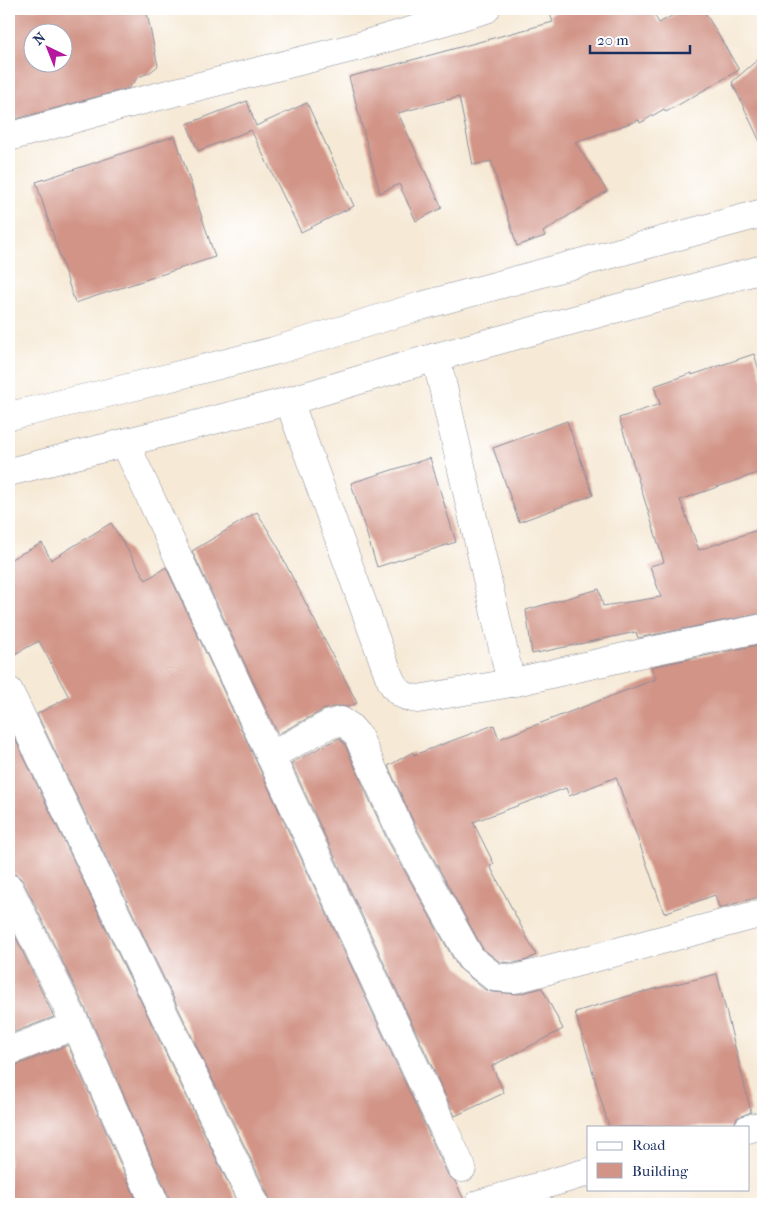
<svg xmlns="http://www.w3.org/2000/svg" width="772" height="1213" viewBox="0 0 772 1213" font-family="'IM FELL French Canon',serif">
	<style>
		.building { fill: #d29487; fill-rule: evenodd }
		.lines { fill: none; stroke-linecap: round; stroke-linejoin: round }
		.street-casing { stroke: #888c9a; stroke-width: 29 }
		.secondary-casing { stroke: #888c9a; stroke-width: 29 }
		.street { stroke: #fff; stroke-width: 28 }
		.secondary { stroke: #fff; stroke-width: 28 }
	</style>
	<rect width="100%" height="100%" fill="#fff"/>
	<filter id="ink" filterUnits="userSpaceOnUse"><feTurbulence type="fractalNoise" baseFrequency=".02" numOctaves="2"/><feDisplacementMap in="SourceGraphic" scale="10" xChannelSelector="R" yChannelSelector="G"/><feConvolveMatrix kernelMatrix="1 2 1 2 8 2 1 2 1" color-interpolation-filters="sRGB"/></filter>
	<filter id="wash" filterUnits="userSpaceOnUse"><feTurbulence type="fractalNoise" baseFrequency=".0096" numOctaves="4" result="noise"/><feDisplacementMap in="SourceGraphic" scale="20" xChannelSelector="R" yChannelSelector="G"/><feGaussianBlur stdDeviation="1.12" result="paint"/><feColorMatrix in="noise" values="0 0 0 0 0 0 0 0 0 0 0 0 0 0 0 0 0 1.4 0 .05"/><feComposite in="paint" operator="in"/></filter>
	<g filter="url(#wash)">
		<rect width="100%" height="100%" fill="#f6e9d5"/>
		<g id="blocks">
			<g class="building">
				<path d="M9,9H146L158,66L149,73L138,77L129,88L9,121ZM32,32H62V62H32Z"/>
				<path d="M566,9H651L659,23L684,9H703L739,70L666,112L664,109L640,123L639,120L575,142L607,191L543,232L545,236L517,246L491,161L473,165L459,97L398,113L442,208L416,221L399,184L380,193L349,77L553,22L550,14Z"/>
				<path d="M763,55V148L732,82Z"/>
				<path d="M247,101L256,126L307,103L354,206L301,232L251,130L198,151L187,124Z"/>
				<path d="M175,136L215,257L75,303L36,182Z"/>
				<path d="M754,354L763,383V471L680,500L699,550L763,528V613L638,638L636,632L532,654L526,610L599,589L603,606L661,597L650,566L664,562L619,418L660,404L654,386L692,373V375Z"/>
				<path d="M567,421L593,495L519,522L493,448Z"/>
				<path d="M430,458L456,542L377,567L351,483Z"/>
				<path d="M257,512L281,552L280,553L357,703L348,707L337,706L323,710L278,734L192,551Z"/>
				<path d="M111,523L146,580L166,567L448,1175L455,1181L464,1200V1204H270L269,1197L37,714L69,697L39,641L9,657V560L42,543L51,560Z"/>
				<path d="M763,644V896L719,908L715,895L664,913L616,777L569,796L566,788L473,822L494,864L490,866L536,955L527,960L514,963L500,962L483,949L415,825L388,766L413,752L414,755L494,725L499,739L656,679L651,667Z"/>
				<path d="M10,728L238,1204H170L169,1198L90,1018L23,881L17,875L9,873Z"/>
				<path d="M339,738L345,745L387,839L458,967L484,989L492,992L519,994L542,988L563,1029L492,1066L504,1093L455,1116L291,763Z"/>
				<path d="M9,923L54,1017L9,1034Z"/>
				<path d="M717,974L751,1112L737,1118L733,1127H609L575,1012L639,993Z"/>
				<path d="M68,1045L138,1204H9V1066H15Z"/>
			</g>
		</g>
	</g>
	<g filter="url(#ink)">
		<use href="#blocks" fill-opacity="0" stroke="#888c9a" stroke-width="1"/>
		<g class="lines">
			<g class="street-casing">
				<g id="street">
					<path d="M9,137L116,107L356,47L486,9"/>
					<path d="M436,357L511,683"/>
					<path d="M289,401L389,676C395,691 402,697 418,699L511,683L651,651L763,628"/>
					<path d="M125,443L462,1168"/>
					<path d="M9,691L255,1204"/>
					<path d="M270,756L328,725L341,721L349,726L358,736L401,832L471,959L494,977L515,979L763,913"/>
					<path d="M9,888L76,1025L155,1204"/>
					<path d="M9,1051L76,1025"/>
					<path d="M748,1129L763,1125"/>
					<path d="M479,1204L588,1172"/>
				</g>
			</g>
			<g class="secondary-casing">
				<g id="secondary">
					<path d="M9,416L112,392L274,351L421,306L763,213"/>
					<path d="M9,472L289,401L436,357L763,269"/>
				</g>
			</g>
			<use href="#street" class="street"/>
			<use href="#secondary" class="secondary"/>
		</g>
	</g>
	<rect width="772" height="1213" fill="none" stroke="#fff" stroke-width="30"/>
	<rect x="587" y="1126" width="162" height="65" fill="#ffffff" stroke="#a4acbf"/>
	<rect x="597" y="1142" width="25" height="8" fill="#ffffff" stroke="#a4acbf"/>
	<text x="632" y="1150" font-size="15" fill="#1b2f5e">Road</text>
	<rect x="597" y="1163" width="25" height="15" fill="#d29487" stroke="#a4acbf"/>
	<text x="632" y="1176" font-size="15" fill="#1b2f5e">Building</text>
	<g transform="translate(48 48) rotate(317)"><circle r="24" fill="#ffffff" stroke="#a4acbf"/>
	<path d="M0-4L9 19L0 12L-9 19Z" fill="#b5179e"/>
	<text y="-8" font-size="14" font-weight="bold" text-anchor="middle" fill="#1b2f5e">N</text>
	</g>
	<path d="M590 45v8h100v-8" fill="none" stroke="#1b2f5e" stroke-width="2.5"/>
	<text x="597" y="45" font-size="15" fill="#1b2f5e" stroke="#ffffff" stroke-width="4" paint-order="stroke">20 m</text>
</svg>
